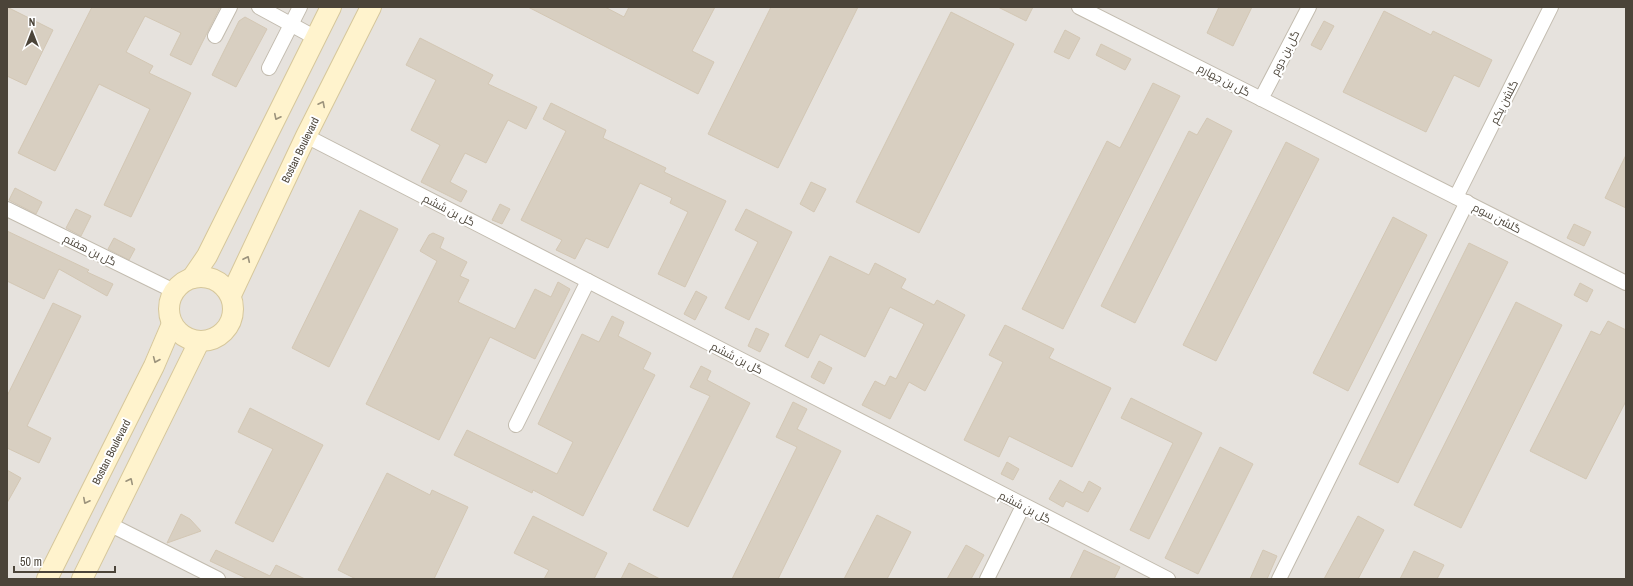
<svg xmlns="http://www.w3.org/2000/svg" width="1633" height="586" viewBox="0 0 1633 586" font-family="'Archivo Narrow',Cairo,sans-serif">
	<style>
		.industrial { fill: #e6e2dd }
		.building { fill: #d8cfc1; stroke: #d3c7b4 }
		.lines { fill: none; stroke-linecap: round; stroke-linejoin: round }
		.street-casing { stroke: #c2bbae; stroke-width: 16 }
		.secondary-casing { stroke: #d6c79b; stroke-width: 22 }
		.street { stroke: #fff; stroke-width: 14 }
		.secondary { stroke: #fff3cd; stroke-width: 20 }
		.oneway { stroke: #9c937c }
		.labels { text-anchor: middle; stroke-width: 4; stroke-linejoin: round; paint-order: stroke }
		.street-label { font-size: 11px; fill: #4b4439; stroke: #fff }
	</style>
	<rect width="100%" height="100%" fill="#f6f3ec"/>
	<rect class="industrial" x="7" y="7" width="1619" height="572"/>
	<g class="building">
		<path d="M7,7L53,30L26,85L7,76Z"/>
		<path d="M92,7H220L191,65L170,55L181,33L145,16L126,52L153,66L149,73L191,93L131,217L104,205L150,109L99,84L55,171L18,153Z"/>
		<path d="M528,7H605L624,17L629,7H715L692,51L714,62L698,94Z"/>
		<path d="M771,7H858L778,168L708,134Z"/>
		<path d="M998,7H1033L1026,21Z"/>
		<path d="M1219,7H1252L1233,46L1207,33Z"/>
		<path d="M1384,11L1431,35L1433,31L1492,60L1479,87L1454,75L1426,132L1343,92Z"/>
		<path d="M951,12L1014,44L919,233L856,202Z"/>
		<path d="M245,17L267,29L236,87L212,75L239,21Z"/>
		<path d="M1324,21L1334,26L1321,50L1311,45Z"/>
		<path d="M1065,30L1080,38L1069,59L1054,52Z"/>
		<path d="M420,38L493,75L488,84L537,107L526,129L508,120L486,163L465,153L450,182L467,191L461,202L421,182L440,145L411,130L436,80L406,65Z"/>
		<path d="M1101,44L1131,59L1125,70L1096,55Z"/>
		<path d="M1153,83L1180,96L1063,329L1022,309L1107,141L1120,148Z"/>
		<path d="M551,103L606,130L603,138L666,168L664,172L726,201L685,287L658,274L688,212L670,203L672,198L640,183L608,248L586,238L575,259L556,250L562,240L521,220L566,131L543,119Z"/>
		<path d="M1207,118L1232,131L1135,323L1101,306L1189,131L1197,135Z"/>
		<path d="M1286,142L1319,159L1216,361L1183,345Z"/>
		<path d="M1626,155V208L1605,198Z"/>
		<path d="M811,182L826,189L814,212L800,204Z"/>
		<path d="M15,188L42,202L36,214L9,200Z"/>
		<path d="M500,204L510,209L502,224L492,220Z"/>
		<path d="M76,209L91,216L81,236L66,228Z"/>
		<path d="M746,209L792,232L749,320L725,308L758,242L735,230Z"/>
		<path d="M360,210L398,229L329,367L292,348Z"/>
		<path d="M1393,217L1427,235L1348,391L1313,373Z"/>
		<path d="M1574,224L1591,232L1584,246L1567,238Z"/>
		<path d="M7,231L89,270L87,272L113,284L107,296L59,269L44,299L7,281Z"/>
		<path d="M433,233L444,238L440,248L467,262L460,276L469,280L458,302L515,329L535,289L551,297L558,282L570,289L535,359L490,337L439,440L366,404L437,261L420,251L429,235Z"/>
		<path d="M114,238L135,249L129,260L108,249Z"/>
		<path d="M1469,243L1508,262L1398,483L1359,464Z"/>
		<path d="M830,256L869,275L875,263L906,279L901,288L934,305L937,300L965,315L925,391L909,382L890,419L862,405L875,381L885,386L890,376L896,379L924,324L890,307L865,357L820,334L808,358L785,346Z"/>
		<path d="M1580,283L1593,290L1587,302L1574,295Z"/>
		<path d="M696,291L707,297L695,320L684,314Z"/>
		<path d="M1516,302L1562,325L1461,528L1414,505Z"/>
		<path d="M53,303L81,316L27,426L51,438L39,463L7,448V396Z"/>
		<path d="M612,316L624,322L618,336L651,353L643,369L655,375L583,516L533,490L532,493L454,455L467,430L557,474L573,442L538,424L582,334L599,342Z"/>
		<path d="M1608,321L1626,330V401L1586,479L1530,451L1591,331L1600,335Z"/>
		<path d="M1005,325L1054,349L1049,358L1111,388L1072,467L1009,436L999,457L964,440L1003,362L989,355Z"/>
		<path d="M756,328L769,334L760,352L748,346Z"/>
		<path d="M819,361L832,368L824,384L811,377Z"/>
		<path d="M701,366L711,371L707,380L750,403L688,527L653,510L710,396L690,387Z"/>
		<path d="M1131,398L1202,433L1149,539L1130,530L1173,443L1121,418Z"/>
		<path d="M793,402L807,409L797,429L841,451L778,579H732L797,447L776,437Z"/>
		<path d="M250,408L323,445L273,542L235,523L273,449L238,432Z"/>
		<path d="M1220,447L1253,464L1198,574L1165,558Z"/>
		<path d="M1007,462L1019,469L1013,480L1001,474Z"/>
		<path d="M7,470L21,478L7,503Z"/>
		<path d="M387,473L430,495L432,490L468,507L434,579H356L338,570Z"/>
		<path d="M1060,480L1083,493L1089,481L1101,488L1088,512L1066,501L1063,507L1049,499Z"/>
		<path d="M181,514L190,519L201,531L167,543Z"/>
		<path d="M877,515L911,532L887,579H844Z"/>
		<path d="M533,516L607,553L594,579H544L549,570L514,553Z"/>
		<path d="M1358,516L1384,530L1358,579H1324Z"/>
		<path d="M966,545L984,555L971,579H947Z"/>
		<path d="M216,550L270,576L276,565L305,579H248L210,561Z"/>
		<path d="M1084,550L1120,567L1114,579H1070Z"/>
		<path d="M1263,550L1277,556L1267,579H1250Z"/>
		<path d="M1414,551L1444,565L1437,579H1400Z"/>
		<path d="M629,563L660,579H621Z"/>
	</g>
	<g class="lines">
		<g class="street-casing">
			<g id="street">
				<path d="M259,7L316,38"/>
				<path d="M1079,7L1626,283"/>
				<path d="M215,36L230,7"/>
				<path d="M269,68L300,7"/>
				<path d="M1261,99L1309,7"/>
				<path d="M306,136L1168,579"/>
				<path d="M1456,197L1551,7"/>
				<path d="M7,209L174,291"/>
				<path d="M516,425L588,281"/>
				<path d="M109,524L218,579"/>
				<path d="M987,579L1023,506"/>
				<path d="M1279,579L1467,202"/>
			</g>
		</g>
		<g class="secondary-casing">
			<g id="secondary">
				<circle cx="201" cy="309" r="32"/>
				<path d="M192,278L207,256L331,7"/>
				<path d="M231,295L306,136L371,7"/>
				<path d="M47,579L154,366L172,324"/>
				<path d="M82,579L199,342"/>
			</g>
		</g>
		<use href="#street" class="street"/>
		<use href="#secondary" class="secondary"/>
	</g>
	<defs><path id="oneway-chevron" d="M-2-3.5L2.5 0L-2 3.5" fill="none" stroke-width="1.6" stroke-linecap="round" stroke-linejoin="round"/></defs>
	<g class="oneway">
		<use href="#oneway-chevron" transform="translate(322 104) rotate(-63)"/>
		<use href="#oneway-chevron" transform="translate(277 117) rotate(116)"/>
		<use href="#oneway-chevron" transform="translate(247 259) rotate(-65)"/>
		<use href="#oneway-chevron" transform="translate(156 360) rotate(113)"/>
		<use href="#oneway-chevron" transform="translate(130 481) rotate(-64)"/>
		<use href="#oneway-chevron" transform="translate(86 501) rotate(117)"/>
	</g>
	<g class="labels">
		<g class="street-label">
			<text transform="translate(1285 53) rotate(-63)" y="4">گل بن دوم</text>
			<text transform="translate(1224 80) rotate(27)" y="4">گل بن چهارم</text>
			<text transform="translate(1504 102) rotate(-63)" y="4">گلشن یکم</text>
			<text transform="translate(300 150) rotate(-64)" y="4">Bostan Boulevard</text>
			<text transform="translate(449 210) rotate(27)" y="4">گل بن ششم</text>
			<text transform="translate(1497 218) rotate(27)" y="4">گلشن سوم</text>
			<text transform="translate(90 250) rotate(26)" y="4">گل بن هفتم</text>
			<text transform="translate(737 358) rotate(27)" y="4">گل بن ششم</text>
			<text transform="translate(111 452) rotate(-63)" y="4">Bostan Boulevard</text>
			<text transform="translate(1025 507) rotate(27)" y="4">گل بن ششم</text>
		</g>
	</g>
	<rect width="1633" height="586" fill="none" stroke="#4b4439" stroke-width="16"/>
	<g transform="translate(32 32)" stroke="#ffffff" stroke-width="3" paint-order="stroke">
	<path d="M0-3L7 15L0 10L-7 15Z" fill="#4b4439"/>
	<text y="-6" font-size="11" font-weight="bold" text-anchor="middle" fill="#4b4439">N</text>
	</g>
	<path d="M14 566v6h101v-6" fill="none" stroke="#4b4439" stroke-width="2"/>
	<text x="20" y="566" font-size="12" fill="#4b4439" stroke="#ffffff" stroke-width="3" paint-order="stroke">50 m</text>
</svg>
